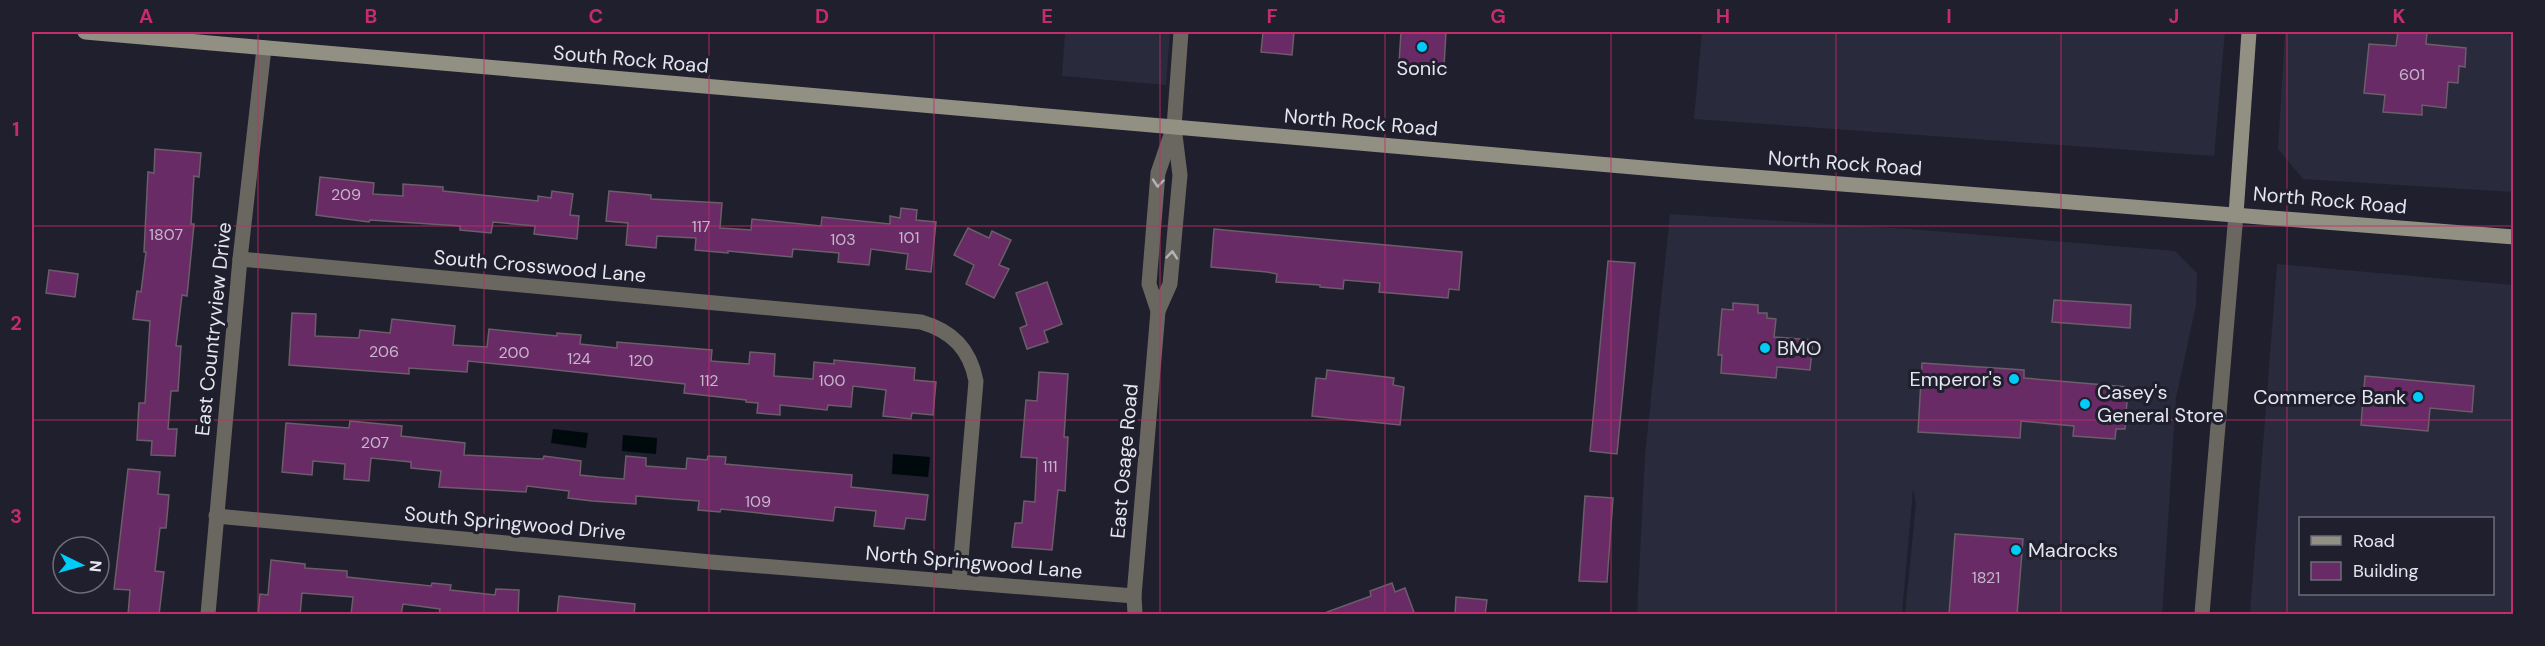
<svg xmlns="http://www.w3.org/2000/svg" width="2545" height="646" viewBox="0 0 2545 646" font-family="'DM Sans',sans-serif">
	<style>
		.built { fill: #2a2a3d; fill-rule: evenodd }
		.water { fill: #000a0c }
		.building { fill: #692b65; stroke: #6b5d69; stroke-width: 1.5 }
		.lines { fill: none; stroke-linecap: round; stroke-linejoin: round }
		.minor { stroke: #69675f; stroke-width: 15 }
		.tertiary { stroke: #69675f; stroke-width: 15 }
		.secondary { stroke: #928f83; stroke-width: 15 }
		.oneway { stroke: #b3b3b5 }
		.grid { fill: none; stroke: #c52c6a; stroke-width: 1.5; stroke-opacity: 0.55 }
		.poi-dot { fill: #00cbf9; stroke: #1f1f2d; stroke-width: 2 }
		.labels { text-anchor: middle; stroke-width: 6; stroke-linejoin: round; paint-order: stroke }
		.number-label { font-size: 16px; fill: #c5b6cc }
		.street-label { font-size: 20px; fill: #e4e5ee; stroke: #1f1f2d }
		.poi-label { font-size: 20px; fill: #e4e5ee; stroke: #1f1f2d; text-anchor: start }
		.neatline { fill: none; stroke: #c52c6a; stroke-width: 2 }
		.grid-label { font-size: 20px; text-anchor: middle; font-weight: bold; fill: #c52c6a }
	</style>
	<rect width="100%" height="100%" fill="#1f1f2d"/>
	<g class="built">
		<path d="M1065,32H1170L1166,85L1062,76Z"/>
		<path d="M1702,32H2225L2214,156L1694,119Z"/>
		<path d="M2285,32H2491L2513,35V192L2303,179L2278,149Z"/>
		<path d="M1670,214L1910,229L2175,251L2197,273L2196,305L2176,398L2162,614H1905L1916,503L1913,489L1902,614H1637L1645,456Z"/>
		<path d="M2277,264L2513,285V614H2250ZM2300,518H2492V594H2300Z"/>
	</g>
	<g class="water">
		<path d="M553,429L588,433L586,448L551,443Z"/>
		<path d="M623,435L657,438L656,454L622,451Z"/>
		<path d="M893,454L930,457L928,477L892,474Z"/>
	</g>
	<g class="building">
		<path d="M1263,32H1294L1292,55L1261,52Z"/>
		<path d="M1401,32H1446L1444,66L1399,63Z"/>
		<path d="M2398,32H2427L2426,44L2466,48L2465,67L2459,66L2458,83L2448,82L2446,108L2422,105V115L2383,112L2385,95L2364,93L2369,44L2396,46Z"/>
		<path d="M155,149L201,153L199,177L194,176L191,224H194L187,296L182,295L176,346H181L178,391H171L168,429H177L175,456L151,455L152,441L137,440L139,403H145L150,321L133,319L137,291L141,292L146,252H144L148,172L154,173Z"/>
		<path d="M320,177L374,183L373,194L403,196V184L443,187V191L538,201V196L551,198L552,191L573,194L570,215L579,216L577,239L534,234L535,226L493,222L491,233L460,230V226L370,220L369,222L316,215Z"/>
		<path d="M609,191L651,195V199L722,203L720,228L751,230L752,219L821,226L822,217L890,224V216L900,218L901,208L917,210L916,220L936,222L931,272L906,269L908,254L871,249L869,265L838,262L839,253L793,249L792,257L728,251V253L695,250L696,238L657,236L656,248L626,245L628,223L606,221Z"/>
		<path d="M968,228L989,238L992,231L1011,240L999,265L1009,269L994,298L966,284L974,265L954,255Z"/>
		<path d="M1214,229L1462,252L1459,290L1449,289L1448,298L1379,292L1380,283L1344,280L1343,289L1320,287V285L1276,282L1277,274L1267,272L1211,267Z"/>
		<path d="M1608,261L1635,263L1617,454L1590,451Z"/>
		<path d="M49,270L78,274L75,297L46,293Z"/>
		<path d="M1047,282L1062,324L1044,331L1048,342L1027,349L1020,328L1027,325L1016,293Z"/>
		<path d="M2054,300L2131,305L2130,328L2052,322Z"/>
		<path d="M1733,303L1758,305V313H1767V318L1776,319L1774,337L1813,340L1810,370L1777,367L1776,378L1721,373L1722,355H1718L1722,309L1733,310Z"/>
		<path d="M292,313L316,314L315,336L359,338L360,330L390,333L392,319L455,326L453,345L487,347L489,329L557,336V333L581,335L580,344L617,348V342L712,350L711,361L749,364L750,352L775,354L774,376L813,379L814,362L834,364V360L915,368L914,380L936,382L933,415L912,413L911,419L883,416L886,390L853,386L851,407L828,405L827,410L780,405V415L757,413L758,403L746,402V400L684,393L685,384L529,367L468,361L467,372L409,368V374L289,365Z"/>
		<path d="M1922,363L2024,370V378L2128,387L2125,429H2116L2115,439L2073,436L2074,426L2021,421L2020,438L1918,432Z"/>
		<path d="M1327,370L1394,378L1393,385L1404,387L1400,425L1312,416L1316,378L1326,379Z"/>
		<path d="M1039,372L1068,374L1064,437H1068L1065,491L1058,490L1052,550L1012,547L1015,523H1022L1024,501L1035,502L1037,458L1021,457L1026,400L1037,401Z"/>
		<path d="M2365,376L2474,386L2472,412L2430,408L2428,431L2361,425Z"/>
		<path d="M350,421L402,426L401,436L465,443L464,455L543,459L544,456L581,461L580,475L599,477L624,479L626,456L646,458V466L686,469L687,458L707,460L708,456L726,457L725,464L852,475L851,487L928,495L925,520L906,518L904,529L874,526L876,511L835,507L833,521L721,509L720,512L698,510L699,501L672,499L636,496V504L592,501L568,498L569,491L527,486L526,492L439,487L441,471L411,468V462L371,458L369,481L344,479L345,464L313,461L312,475L282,472L286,423L349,428Z"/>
		<path d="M128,469L160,472L158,494L169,495L166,528H160L155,571L164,572L159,615H128L130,590L114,589Z"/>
		<path d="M1585,496L1613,498L1607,582L1579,581Z"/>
		<path d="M1955,534L2023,539L2017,615H1949Z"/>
		<path d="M271,560L305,564V568L347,571V577L431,586L432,583L451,585L450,590L495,595L496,589L519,590L518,615H439L440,609L403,604L401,615H351L353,597L302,593L300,615H258L260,594L268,595Z"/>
		<path d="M1392,583L1395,592L1405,588L1415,615H1327V612L1371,596L1370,591Z"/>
		<path d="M559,596L635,604L634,615H557Z"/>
		<path d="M1456,597L1487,600L1485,615H1455Z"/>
	</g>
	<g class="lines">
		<g class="minor">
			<path d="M240,259L921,322C952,331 970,349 976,381L959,582"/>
			<path d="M1158,311L1149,284L1158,173L1172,132"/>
			<path d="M216,516L711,562L1134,596"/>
			<path d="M208,614L240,259L264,48"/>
			<path d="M1135,614L1134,596L1158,311L1170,284L1180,175L1174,127L1181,32"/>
		</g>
		<path class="tertiary" d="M2202,614L2236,214"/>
		<g class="secondary">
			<path d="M85,32L1702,173L2514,237"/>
			<path d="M2236,214L2249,32"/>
		</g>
	</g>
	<defs><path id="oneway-chevron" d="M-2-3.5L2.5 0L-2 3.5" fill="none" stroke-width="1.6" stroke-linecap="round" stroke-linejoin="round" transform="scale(1.5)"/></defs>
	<g class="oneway">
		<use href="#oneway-chevron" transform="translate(1158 183) rotate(95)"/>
		<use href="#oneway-chevron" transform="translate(1172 255) rotate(-85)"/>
	</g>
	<path class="grid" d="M258,32V614M484,32V614M709,32V614M934,32V614M1160,32V614M1385,32V614M1611,32V614M1836,32V614M2061,32V614M2287,32V614M32,226H2514M32,420H2514"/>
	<g class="poi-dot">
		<circle cx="1422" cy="47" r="6"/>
		<circle cx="1765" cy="348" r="6"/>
		<circle cx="2014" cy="379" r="6"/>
		<circle cx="2418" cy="397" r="6"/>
		<circle cx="2085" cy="404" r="6"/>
		<circle cx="2016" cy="550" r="6"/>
	</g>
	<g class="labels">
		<g class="number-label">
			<text x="2412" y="80">601</text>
			<text x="346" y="200">209</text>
			<text x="701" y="232">117</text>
			<text x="166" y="240">1807</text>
			<text x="909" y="243">101</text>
			<text x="843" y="245">103</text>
			<text x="384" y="357">206</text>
			<text x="514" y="358">200</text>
			<text x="579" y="364">124</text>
			<text x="641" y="366">120</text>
			<text x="709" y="386">112</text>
			<text x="832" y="386">100</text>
			<text x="375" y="448">207</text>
			<text x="1050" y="472">111</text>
			<text x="758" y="507">109</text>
			<text x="1986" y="583">1821</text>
		</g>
		<g class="street-label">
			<text transform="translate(631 59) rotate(5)" y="7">South Rock Road</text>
			<text transform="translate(1361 122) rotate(5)" y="7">North Rock Road</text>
			<text transform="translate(1845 163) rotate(4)" y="7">North Rock Road</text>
			<text transform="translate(2330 200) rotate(5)" y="7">North Rock Road</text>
			<text transform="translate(540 266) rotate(5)" y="7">South Crosswood Lane</text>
			<text transform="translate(213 329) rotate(-84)" y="7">East Countryview Drive</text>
			<text transform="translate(1124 461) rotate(-85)" y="7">East Osage Road</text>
			<text transform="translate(515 523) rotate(5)" y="7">South Springwood Drive</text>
			<text transform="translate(974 562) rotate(5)" y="7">North Springwood Lane</text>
		</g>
		<g class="poi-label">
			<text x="1422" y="75" text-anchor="middle">Sonic</text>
			<text x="1777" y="355">BMO</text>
			<text x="2002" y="386" text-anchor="end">Emperor's</text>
			<text x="2097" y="399">Casey's<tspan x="2097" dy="23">General Store</tspan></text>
			<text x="2406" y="404" text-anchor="end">Commerce Bank</text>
			<text x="2028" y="557">Madrocks</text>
		</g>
	</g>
	<rect width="2545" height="646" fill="none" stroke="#1f1f2d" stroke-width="66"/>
	<rect x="2299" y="517" width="195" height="78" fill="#1f1f2d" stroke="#6e6e7a" stroke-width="1.5"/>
	<rect x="2311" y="536" width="30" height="9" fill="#928f83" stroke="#6e6e7a" stroke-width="1.5"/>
	<text x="2353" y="547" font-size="18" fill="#e4e5ee">Road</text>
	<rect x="2311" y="562" width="30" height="18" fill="#692b65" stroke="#6e6e7a" stroke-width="1.5"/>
	<text x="2353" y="577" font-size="18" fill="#e4e5ee">Building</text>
	<g transform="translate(81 565) rotate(95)"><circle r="28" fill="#1f1f2d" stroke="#6e6e7a" stroke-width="1.5"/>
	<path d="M0-4.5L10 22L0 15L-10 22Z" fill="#00cbf9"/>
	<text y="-9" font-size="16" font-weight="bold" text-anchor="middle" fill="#e4e5ee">N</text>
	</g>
	<rect x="33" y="33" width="2479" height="580" class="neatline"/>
	<g class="grid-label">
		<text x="146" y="23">A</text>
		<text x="371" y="23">B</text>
		<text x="596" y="23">C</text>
		<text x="822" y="23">D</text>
		<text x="1047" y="23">E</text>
		<text x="1272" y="23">F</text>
		<text x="1498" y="23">G</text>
		<text x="1723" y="23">H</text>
		<text x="1949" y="23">I</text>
		<text x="2174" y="23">J</text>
		<text x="2399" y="23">K</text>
		<text x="16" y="136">1</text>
		<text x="16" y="330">2</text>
		<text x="16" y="523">3</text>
	</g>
</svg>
